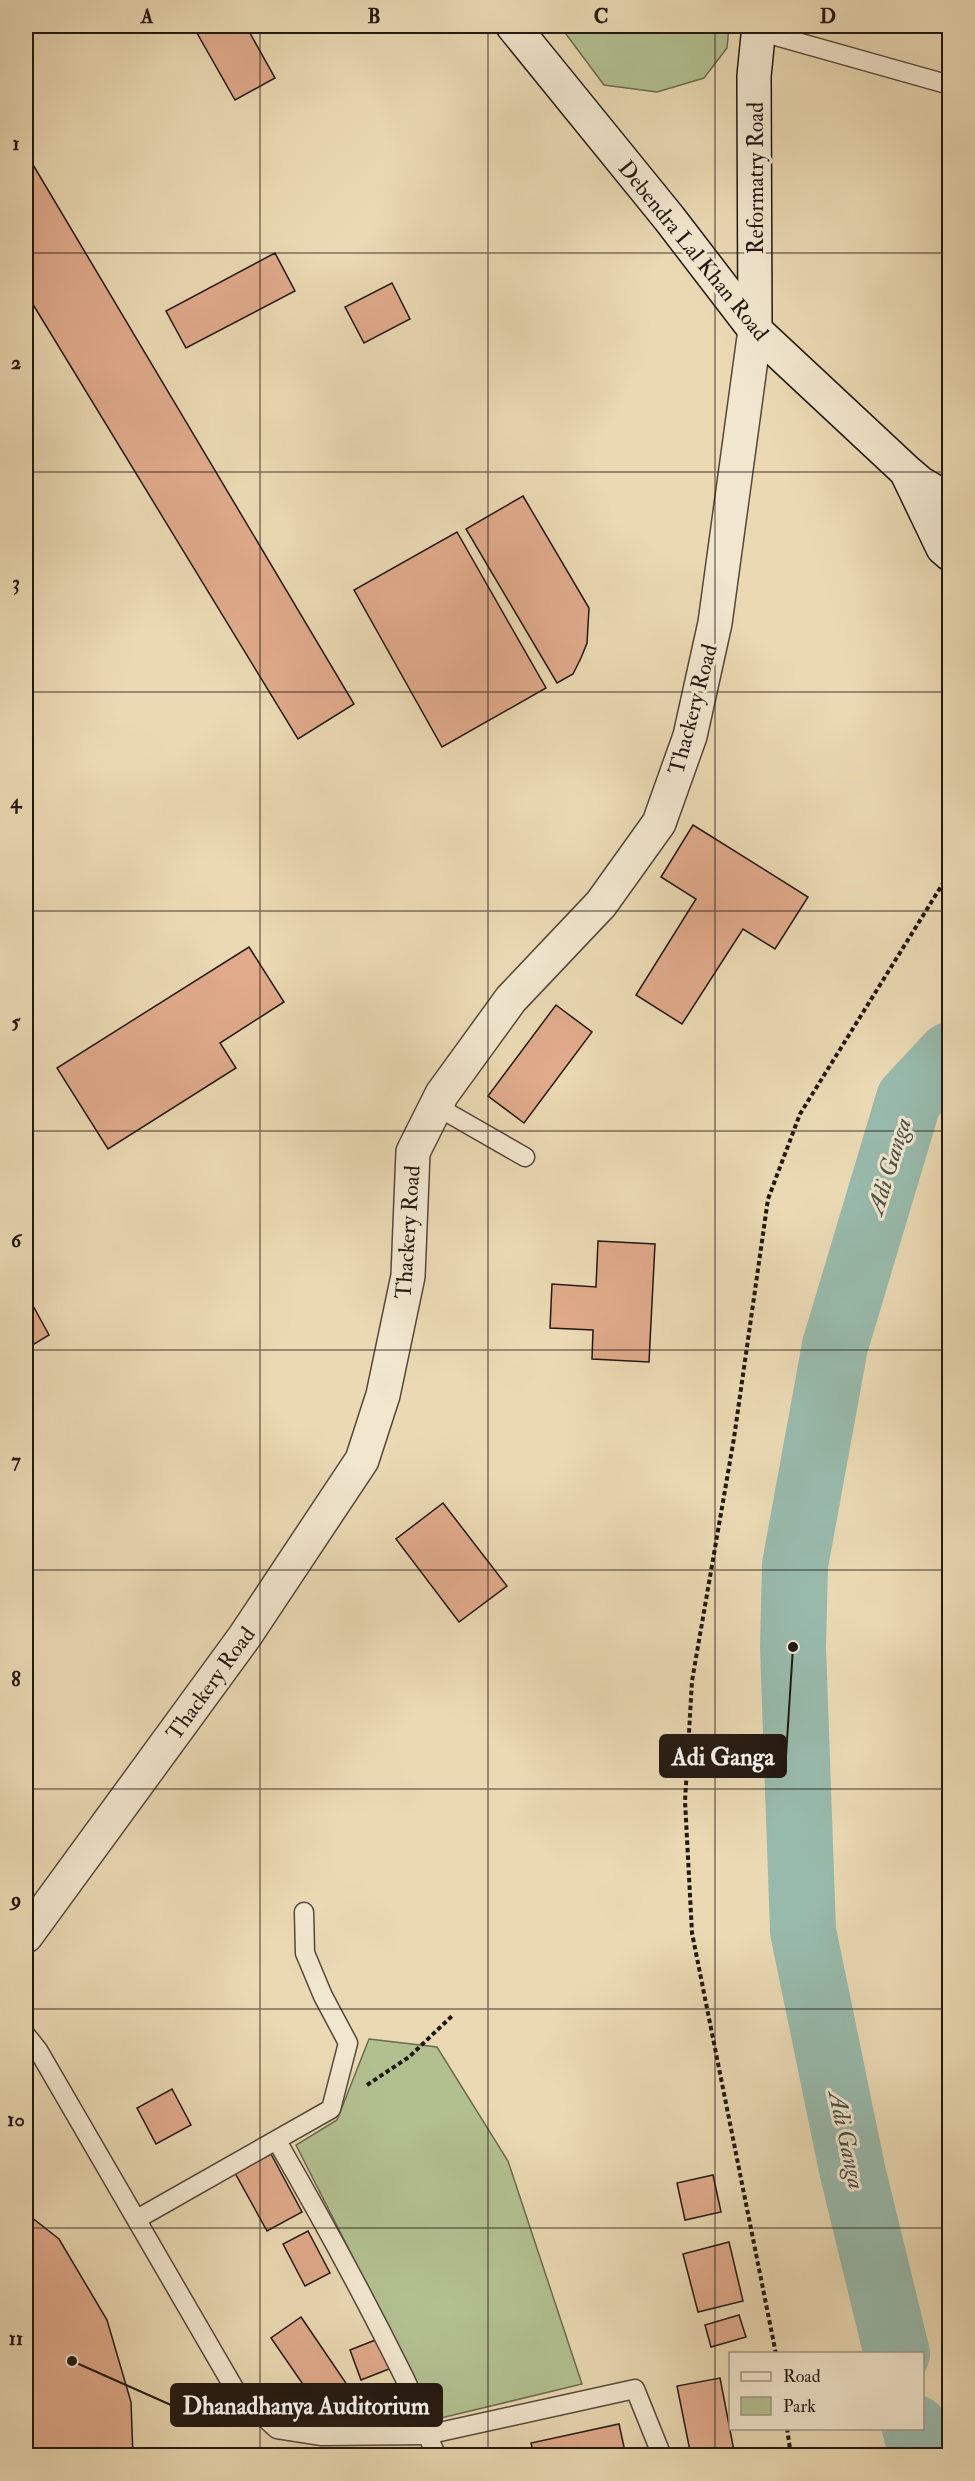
<svg xmlns="http://www.w3.org/2000/svg" width="975" height="2481" viewBox="0 0 975 2481" font-family="'IM FELL Double Pica',serif">
	<style>
		.green { fill: #b2c090; stroke: #6a6c50; stroke-width: 1.5 }
		.lines { fill: none; stroke-linecap: round; stroke-linejoin: round }
		.river { stroke: #98baac; stroke-width: 66 }
		.building { fill: #e0aa8b; stroke: #221811; stroke-width: 1.5 }
		.service-casing { stroke: #54483a; stroke-width: 21 }
		.minor-casing { stroke: #54483a; stroke-width: 36 }
		.secondary-casing { stroke: #221811; stroke-width: 36 }
		.path { stroke: #221811; stroke-width: 4; stroke-dasharray: 4.5 3; stroke-linecap: butt }
		.service { stroke: #f1e6ce; stroke-width: 18 }
		.minor { stroke: #f1e6ce; stroke-width: 33 }
		.secondary { stroke: #f1e6ce; stroke-width: 33 }
		.grid { fill: none; stroke: #221811; stroke-width: 1.5; stroke-opacity: 0.55 }
		.labels { text-anchor: middle; stroke-width: 6; stroke-linejoin: round; paint-order: stroke }
		.street-label { font-size: 22px; fill: #221811; stroke: #f1e6ce }
		.water-label { font-size: 24px; font-style: italic; fill: #4b5147; stroke: #f1e6ce }
		.leader { fill: none; stroke: #221811; stroke-width: 2 }
		.callout-dot { fill: #221811; stroke: #f1e6ce; stroke-width: 2 }
		.callout { fill: #221811; stroke: #221811; stroke-width: 2 }
		.callout-label { font-size: 24px; text-anchor: middle; font-weight: bold; fill: #fff }
		.neatline { fill: none; stroke: #221811; stroke-width: 2 }
		.grid-label { font-size: 20px; text-anchor: middle; font-weight: bold; fill: #221811 }
	</style>
	<rect width="100%" height="100%" fill="#ead9b3"/>
	<filter id="stains"><feTurbulence type="fractalNoise" baseFrequency=".00333" numOctaves="4"/><feColorMatrix values="0 0 0 0 .2 0 0 0 0 .09 0 0 0 0 .02 0 0 0 .5 -.17"/></filter>
	<radialGradient id="worn" r=".72"><stop offset=".6" stop-color="#630" stop-opacity="0"/><stop offset="1" stop-color="#630" stop-opacity=".3"/></radialGradient>
	<g class="green">
		<path d="M560,26H729L727,48L704,78L657,92L604,85Z"/>
		<path d="M369,2039L437,2047L508,2161L582,2384L433,2420L403,2356L296,2145L337,2120Z"/>
	</g>
	<g class="lines">
		<g class="river">
			<path d="M897,2354L852,2169L803,1931L793,1647L795,1565L835,1346L909,1099L950,1055"/>
			<path d="M915,2428L922,2456"/>
		</g>
	</g>
	<g class="building">
		<path d="M193,26H246L275,78L235,100Z"/>
		<path d="M26,153L354,704L298,739L26,293Z"/>
		<path d="M275,253L295,291L186,348L166,311Z"/>
		<path d="M392,283L410,319L364,343L345,307Z"/>
		<path d="M523,496L589,608L587,643L581,658L573,674L557,683L466,529Z"/>
		<path d="M457,532L546,688L442,747L354,590Z"/>
		<path d="M693,825L808,897L775,949L743,929L682,1024L636,995L696,899L661,877Z"/>
		<path d="M249,947L284,1002L220,1043L236,1068L108,1149L57,1068Z"/>
		<path d="M556,1005L592,1032L524,1123L488,1096Z"/>
		<path d="M598,1241L655,1244L649,1362L592,1359L593,1330L550,1328L552,1284L596,1287Z"/>
		<path d="M26,1293L49,1335L26,1349Z"/>
		<path d="M443,1503L507,1586L459,1622L396,1539Z"/>
		<path d="M172,2089L191,2125L156,2144L137,2108Z"/>
		<path d="M271,2154L302,2212L267,2231L235,2173Z"/>
		<path d="M713,2175L721,2212L685,2220L677,2183Z"/>
		<path d="M26,2213L59,2239L107,2320L131,2402L133,2456H26Z"/>
		<path d="M308,2231L330,2273L305,2286L283,2244Z"/>
		<path d="M729,2242L743,2301L698,2312L683,2254Z"/>
		<path d="M739,2315L746,2337L711,2347L705,2325Z"/>
		<path d="M301,2317L352,2392L322,2412L271,2338Z"/>
		<path d="M383,2337L394,2367L361,2380L350,2350Z"/>
		<path d="M720,2378L735,2456H691L677,2386Z"/>
		<path d="M619,2424L626,2456H534L531,2443Z"/>
	</g>
	<g class="lines">
		<g class="service-casing">
			<g id="service">
				<path d="M758,31L950,85"/>
				<path d="M436,1106L525,1157"/>
				<path d="M26,2035L38,2050L237,2393L277,2429L322,2436L426,2435L635,2389L662,2456"/>
				<path d="M277,2141C322,2219 365,2298 405,2379C417,2404 424,2431 437,2456"/>
				<path d="M137,2219L331,2109L348,2043L323,1996L305,1953L304,1912"/>
			</g>
		</g>
		<g class="minor-casing">
			<path id="minor" d="M26,1936L245,1636L362,1460L383,1395L408,1276L413,1152L442,1094L511,999L601,904L659,823L690,736L715,623L755,330"/>
		</g>
		<g class="secondary-casing">
			<g id="secondary">
				<path d="M513,26L669,218L755,330L906,471L920,483L950,501"/>
				<path d="M755,330L754,76L759,26"/>
				<path d="M908,475L943,548L950,554"/>
			</g>
		</g>
		<g class="path">
			<path d="M367,2085L409,2057L452,2016"/>
			<path d="M776,2354L692,1933L685,1801L692,1681L734,1438L768,1199L800,1114L950,872"/>
			<path d="M787,2428L791,2456"/>
		</g>
		<use href="#service" class="service"/>
		<use href="#minor" class="minor"/>
		<use href="#secondary" class="secondary"/>
	</g>
	<path class="grid" d="M260,26V2456M488,26V2456M715,26V2456M26,253H950M26,472H950M26,692H950M26,911H950M26,1131H950M26,1350H950M26,1570H950M26,1789H950M26,2009H950M26,2228H950"/>
	<g class="labels">
		<g class="street-label">
			<text transform="translate(755 178) rotate(-90)" y="8">Reformatry Road</text>
			<text transform="translate(694 250) rotate(51)" y="8">Debendra Lal Khan Road</text>
			<text transform="translate(692 709) rotate(-75)" y="8">Thackery Road</text>
			<text transform="translate(407 1232) rotate(-86)" y="8">Thackery Road</text>
			<text transform="translate(210 1683) rotate(-54)" y="8">Thackery Road</text>
		</g>
		<g class="water-label">
			<text transform="translate(889 1166) rotate(-73)" y="8">Adi Ganga</text>
			<text transform="translate(847 2140) rotate(78)" y="8">Adi Ganga</text>
		</g>
	</g>
	<path class="leader" d="M793 1647L786 1756M72 2361L171 2405"/>
	<g class="callout-dot">
		<circle cx="793" cy="1647" r="6"/>
		<circle cx="72" cy="2361" r="6"/>
	</g>
	<g class="callout">
		<rect x="660" y="1735" width="126" height="42" rx="6"/>
		<rect x="171" y="2384" width="271" height="42" rx="6"/>
	</g>
	<g class="callout-label">
		<text x="723" y="1765">Adi Ganga</text>
		<text x="306" y="2414">Dhanadhanya Auditorium</text>
	</g>
	<rect width="975" height="2481" fill="none" stroke="#ead9b3" stroke-width="66"/>
	<rect x="729" y="2352" width="195" height="78" fill="#f1e6ce" stroke="#9e9482" stroke-width="1.5"/>
	<rect x="741" y="2372" width="30" height="9" fill="#f1e6ce" stroke="#9e9482" stroke-width="1.5"/>
	<text x="783" y="2382" font-size="18" fill="#221811">Road</text>
	<rect x="741" y="2397" width="30" height="18" fill="#b2c090" stroke="#9e9482" stroke-width="1.5"/>
	<text x="783" y="2412" font-size="18" fill="#221811">Park</text>
	<rect x="33" y="33" width="909" height="2415" class="neatline"/>
	<g class="grid-label">
		<text x="147" y="23">A</text>
		<text x="374" y="23">B</text>
		<text x="601" y="23">C</text>
		<text x="828" y="23">D</text>
		<text x="16" y="150">1</text>
		<text x="16" y="369">2</text>
		<text x="16" y="589">3</text>
		<text x="16" y="808">4</text>
		<text x="16" y="1028">5</text>
		<text x="16" y="1247">6</text>
		<text x="16" y="1467">7</text>
		<text x="16" y="1686">8</text>
		<text x="16" y="1906">9</text>
		<text x="16" y="2126">10</text>
		<text x="16" y="2345">11</text>
	</g>
	<rect width="100%" height="100%" filter="url(#stains)"/>
	<rect width="100%" height="100%" fill="url(#worn)"/>
</svg>
